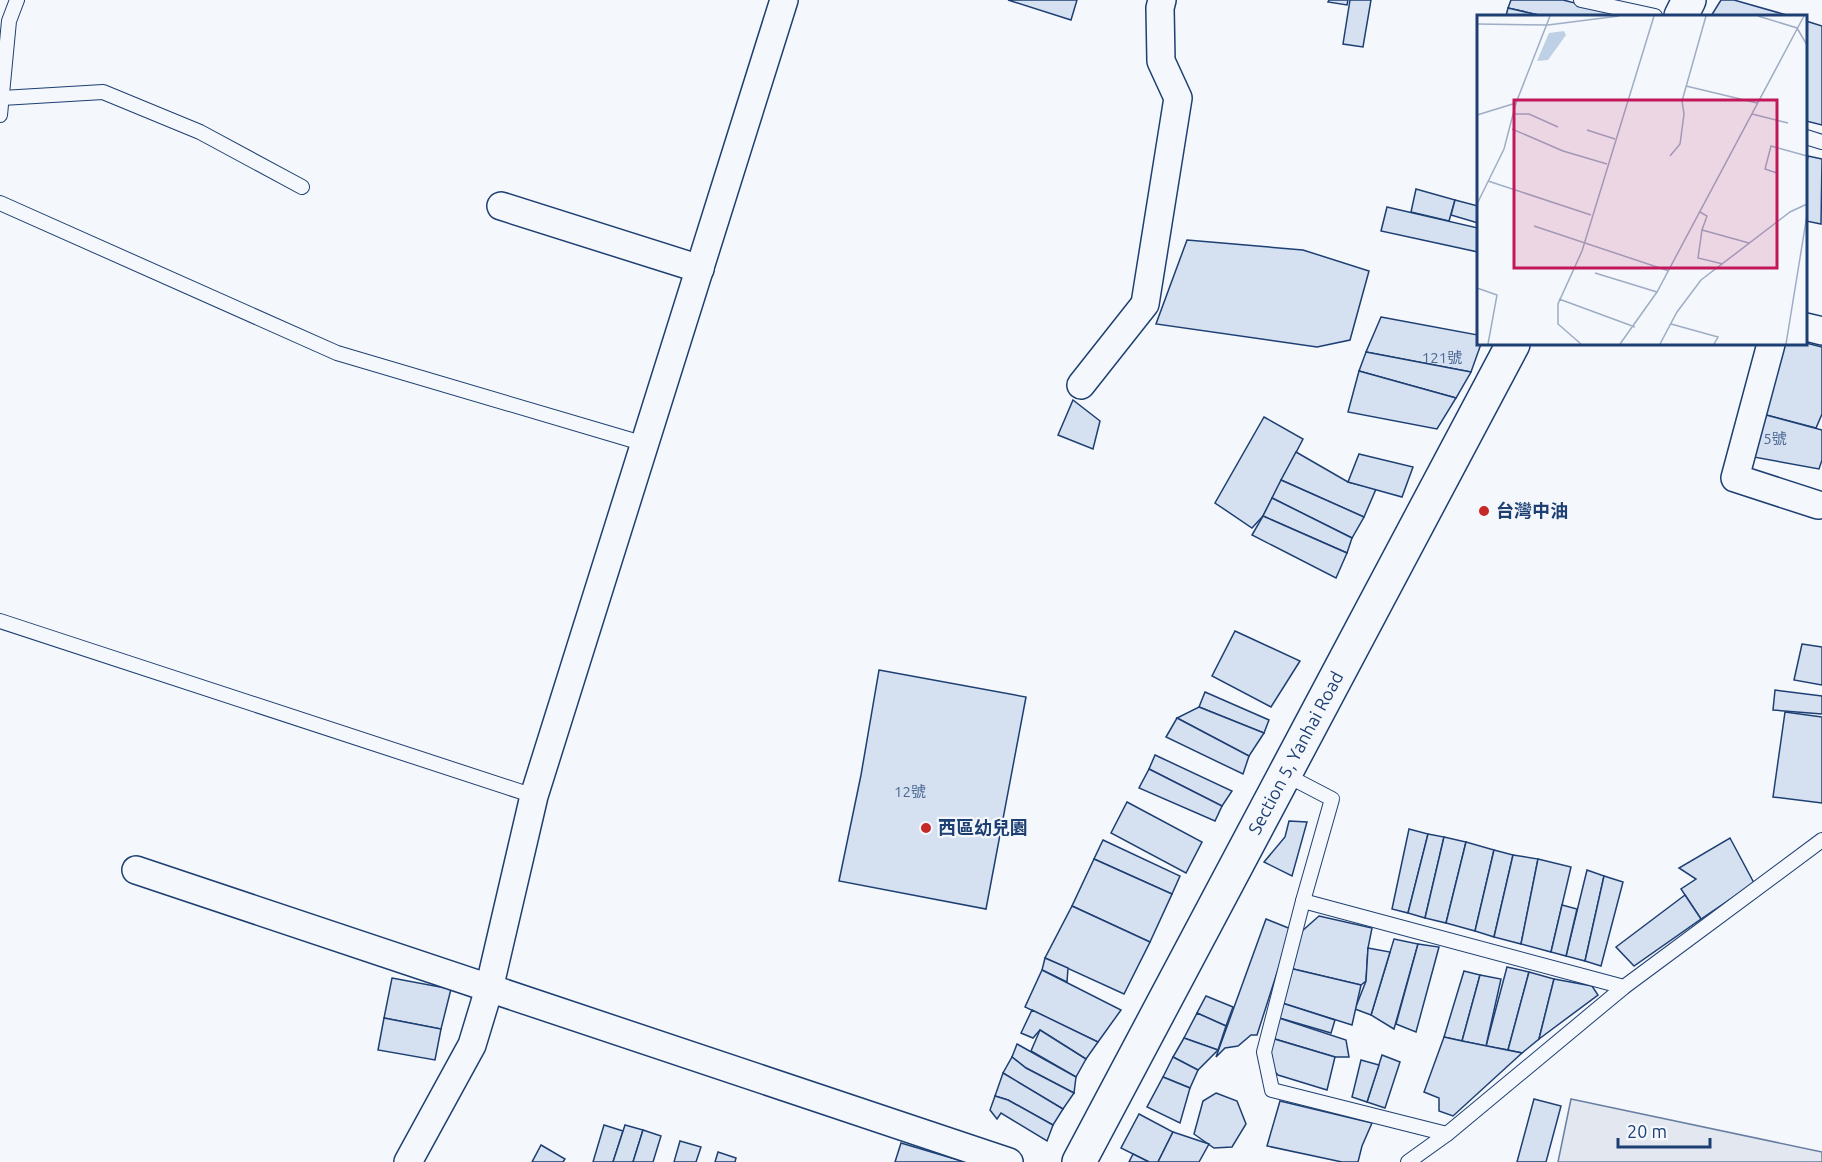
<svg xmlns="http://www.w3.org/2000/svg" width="1822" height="1162" viewBox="0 0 1822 1162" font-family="Ubuntu,'Noto Sans TC',sans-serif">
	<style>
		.parking { fill: #e3e8f0; stroke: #687fa3; stroke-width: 1.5 }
		.building { fill: #d5e0f0; stroke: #1d3f73; stroke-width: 1.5 }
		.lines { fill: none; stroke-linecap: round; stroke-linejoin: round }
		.lane-casing { stroke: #1d3f73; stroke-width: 16 }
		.street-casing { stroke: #1d3f73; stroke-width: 30 }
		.secondary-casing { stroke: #1d3f73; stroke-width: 36 }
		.lane { stroke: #f4f7fb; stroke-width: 14 }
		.street { stroke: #f4f7fb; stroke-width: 27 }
		.secondary { stroke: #f4f7fb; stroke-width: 33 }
		.poi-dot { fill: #c62828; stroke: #f4f7fb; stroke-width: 2 }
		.labels { text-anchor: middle; stroke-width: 4.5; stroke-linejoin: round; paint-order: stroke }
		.number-label { font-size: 15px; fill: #4b6792 }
		.poi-label { font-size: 18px; font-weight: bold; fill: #1d3f73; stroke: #f4f7fb; text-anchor: start }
		.street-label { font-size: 18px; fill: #1d3f73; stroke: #f4f7fb }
		.inset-road { fill: none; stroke: #9eadc5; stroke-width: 1.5 }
		.view { fill: #c2185b; fill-opacity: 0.15; stroke: #c2185b; stroke-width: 3 }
		.inset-edge { fill: none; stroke: #1d3f73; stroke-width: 3 }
	</style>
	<rect width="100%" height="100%" fill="#f4f7fb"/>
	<path class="parking" d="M1571,1099L1822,1152V1162H1558Z"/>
	<g class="building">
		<path d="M1008,0H1077L1071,20Z"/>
		<path d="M1329,0H1348L1347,5L1328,2Z"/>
		<path d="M1350,0H1371L1363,47L1343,44Z"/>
		<path d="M1511,0H1563L1619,14L1618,16H1543L1508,8Z"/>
		<path d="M1721,0H1734L1790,16H1711Z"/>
		<path d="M1508,8L1543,16H1506Z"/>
		<path d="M1806,21L1822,26V125L1806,121Z"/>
		<path d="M1808,156L1822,159L1821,224L1806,221V166Z"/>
		<path d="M1416,189L1455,200L1449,221L1411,212Z"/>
		<path d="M1455,200L1478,206V223L1451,215Z"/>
		<path d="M1387,207L1478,228V252L1381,231Z"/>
		<path d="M1187,240L1303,250L1369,271L1350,340L1317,347L1156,324Z"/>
		<path d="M1381,317L1478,335V344H1481L1471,372L1366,352Z"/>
		<path d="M1806,343L1822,347V414L1816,428L1751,411L1771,344Z"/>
		<path d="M1366,352L1471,372L1456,398L1359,371Z"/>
		<path d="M1359,371L1456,398L1437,429L1348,412Z"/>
		<path d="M1073,400L1100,421L1093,449L1058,435Z"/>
		<path d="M1751,411L1822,430V460L1819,469L1748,456Z"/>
		<path d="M1264,417L1303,439L1263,516L1252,528L1215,503Z"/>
		<path d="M1296,452L1348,482L1376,489L1364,517L1281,480Z"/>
		<path d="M1359,454L1413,467L1402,497L1348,482Z"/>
		<path d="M1281,480L1364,517L1352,538L1272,498Z"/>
		<path d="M1272,498L1352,538L1347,553L1263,516Z"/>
		<path d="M1263,516L1347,553L1336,578L1252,535Z"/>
		<path d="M1235,631L1300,661L1271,707L1212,676Z"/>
		<path d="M1802,644L1822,647V685L1794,680Z"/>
		<path d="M879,670L1026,697L986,909L839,881L861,775Z"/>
		<path d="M1775,690L1822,696V714L1773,710Z"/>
		<path d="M1205,692L1269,720L1264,733L1199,707Z"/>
		<path d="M1199,707L1264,733L1249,756L1177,718Z"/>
		<path d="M1785,712L1822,717V803L1773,797Z"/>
		<path d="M1177,718L1249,756L1243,774L1166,737Z"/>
		<path d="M1155,755L1232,791L1222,806L1149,769Z"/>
		<path d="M1149,769L1222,806L1215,821L1139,788Z"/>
		<path d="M1127,802L1202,842L1186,873L1111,833Z"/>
		<path d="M1289,821L1307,822L1292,876L1264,862L1285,837Z"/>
		<path d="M1409,829L1428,834L1408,913L1392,909Z"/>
		<path d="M1428,834L1444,837L1425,918L1408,913Z"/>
		<path d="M1444,837L1466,842L1446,923L1425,918Z"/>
		<path d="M1730,838L1754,883L1701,919L1681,889L1696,879L1679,868Z"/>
		<path d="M1103,840L1180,876L1172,894L1094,859Z"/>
		<path d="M1466,842L1494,850L1475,931L1446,923Z"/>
		<path d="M1494,850L1513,855L1494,937L1475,931Z"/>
		<path d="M1513,855L1538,859L1521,944L1494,937Z"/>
		<path d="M1094,859L1172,894L1150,942L1072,906Z"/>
		<path d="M1538,859L1571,867L1551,952L1521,944Z"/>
		<path d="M1587,870L1604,876L1585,961L1566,956Z"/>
		<path d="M1604,876L1623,882L1601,966L1585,961Z"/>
		<path d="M1685,895L1701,919L1634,966L1616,947Z"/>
		<path d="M1562,905L1577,909L1566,956L1551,952Z"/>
		<path d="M1072,906L1150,942L1124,994L1045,958Z"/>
		<path d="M1319,916L1372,928L1368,948L1366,981L1361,985L1289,968L1301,932Z"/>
		<path d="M1266,919L1291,929L1257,1035H1251L1238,1046L1225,1048L1216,1057Z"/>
		<path d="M1394,939L1418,944L1394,1029L1371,1015Z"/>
		<path d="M1418,944L1439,947L1416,1032L1396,1024Z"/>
		<path d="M1368,948L1390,952L1371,1015L1355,1009L1366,981Z"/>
		<path d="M1045,958L1068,968L1067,982L1042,970Z"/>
		<path d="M1507,967L1529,972L1508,1050L1486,1046Z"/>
		<path d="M1289,968L1361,985L1352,1025L1279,1002Z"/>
		<path d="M1042,970L1121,1010L1098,1042L1025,1007Z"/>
		<path d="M1464,971L1480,975L1462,1041L1444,1037Z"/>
		<path d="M1529,972L1554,979L1539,1039L1522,1053L1508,1050Z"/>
		<path d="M1480,975L1501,979L1486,1046L1462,1041Z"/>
		<path d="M392,978L451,989L441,1029L384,1018Z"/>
		<path d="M1554,979L1592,986L1598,995L1539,1039Z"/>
		<path d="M1206,996L1233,1007L1226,1026L1197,1013Z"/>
		<path d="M1279,1002L1335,1020L1331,1033L1276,1017Z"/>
		<path d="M1032,1010L1098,1042L1086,1059L1040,1030L1033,1038L1021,1033Z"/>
		<path d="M1197,1013L1226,1026L1218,1050L1184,1038Z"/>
		<path d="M1276,1017L1346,1040L1349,1057H1335L1268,1037Z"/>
		<path d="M384,1018L441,1029L435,1060L378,1050Z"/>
		<path d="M1040,1030L1086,1059L1076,1077L1031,1051Z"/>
		<path d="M1268,1037L1335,1057L1327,1090L1278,1075L1262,1058Z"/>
		<path d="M1444,1037L1462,1041L1522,1053L1453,1116L1439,1111V1098L1424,1092Z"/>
		<path d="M1184,1038L1218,1050L1198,1070L1173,1057Z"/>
		<path d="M1017,1044L1076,1077L1074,1093L1026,1068L1012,1057Z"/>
		<path d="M1382,1055L1400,1062L1385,1108L1367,1102Z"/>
		<path d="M1012,1057L1026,1068L1074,1093L1063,1109L1003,1073Z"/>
		<path d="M1173,1057L1198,1070L1190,1088L1163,1077Z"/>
		<path d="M1361,1060L1379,1065L1367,1102L1352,1097Z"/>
		<path d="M1003,1073L1063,1109L1053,1125L1008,1100L995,1096Z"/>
		<path d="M1163,1077L1190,1088L1180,1123L1147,1107Z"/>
		<path d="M1216,1093L1237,1101L1246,1124L1232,1147L1214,1148L1194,1134L1203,1101Z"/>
		<path d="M995,1096L1008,1100L1053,1125L1047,1141L1001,1113L997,1119L990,1110Z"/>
		<path d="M1534,1099L1561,1106L1546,1162H1517Z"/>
		<path d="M1280,1101L1372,1123L1362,1146L1358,1162H1342L1267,1146Z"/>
		<path d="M1139,1114L1173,1132L1158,1162H1149L1121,1148Z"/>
		<path d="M604,1125L623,1131L613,1162H593Z"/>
		<path d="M625,1125L643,1130L633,1162H613Z"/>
		<path d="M643,1130L661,1136L653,1162H633Z"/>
		<path d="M1173,1132L1209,1144L1199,1162H1158Z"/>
		<path d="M680,1141L701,1147L696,1162H674Z"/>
		<path d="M901,1143L965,1162H895Z"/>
		<path d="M541,1145L565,1159L563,1162H532Z"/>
		<path d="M718,1152L736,1158L735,1162H715Z"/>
		<path d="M1133,1154L1149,1162H1129Z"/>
	</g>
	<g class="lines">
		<g class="lane-casing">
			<g id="lane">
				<path d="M1581,0L1655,16"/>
				<path d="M2,98L103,92L200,132L302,187"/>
				<path d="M0,115L9,21L17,0"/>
				<path d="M1806,137L1822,142"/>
				<path d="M0,203L337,353L645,444"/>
				<path d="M0,621L534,796"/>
				<path d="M1284,774L1332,799L1303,901"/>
				<path d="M1447,1134L1272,1090L1264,1052L1303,901L1624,987"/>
				<path d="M1408,1162L1447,1134L1624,987L1822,840"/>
			</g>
		</g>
		<g class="street-casing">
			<g id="street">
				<path d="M501,206L700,269"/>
				<path d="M1806,327L1822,331"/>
				<path d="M1771,344L1735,478L1818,505"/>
				<path d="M1081,385L1145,304L1178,98L1161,61L1160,8L1162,0"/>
				<path d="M136,870L1009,1162"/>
				<path d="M408,1162L472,1045L489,989L534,796L784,0"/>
			</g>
		</g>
		<g class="secondary-casing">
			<g id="secondary">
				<path d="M1681,16L1689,0"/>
				<path d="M1079,1162L1513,344"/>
			</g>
		</g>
		<use href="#lane" class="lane"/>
		<use href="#street" class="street"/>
		<use href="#secondary" class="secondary"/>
	</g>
	<g class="poi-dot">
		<circle cx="1484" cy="511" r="6"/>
		<circle cx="926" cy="828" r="6"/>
	</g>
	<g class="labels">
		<g class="number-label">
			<text x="1442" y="363">121號</text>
			<text x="1775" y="444">5號</text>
			<text x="910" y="797">12號</text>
		</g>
		<g class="poi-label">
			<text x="1496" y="517">台灣中油</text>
			<text x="938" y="834">西區幼兒園</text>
		</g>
		<g class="street-label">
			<text transform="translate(1296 753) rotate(-62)" y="6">Section 5, Yanhai Road</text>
		</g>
	</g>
	<g transform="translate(1477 15)">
		<rect width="330" height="330" fill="#f4f7fb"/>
		<path d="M87,16L89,20L71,45L60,46L72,18Z" fill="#bed0e5"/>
		<path class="inset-road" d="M281,1L320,13L330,30M0,9L71,10L142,1M209,71L280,88M38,99H52L81,112M275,99L311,108M0,100L39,88M35,114L86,136L130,149M110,115L138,124M193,141L203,129L207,99L205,86L229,1M300,158L288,154L294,131L330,141M11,166L114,200M0,189L27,134L39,88L73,1M223,197L230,201L225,215M57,211L192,256M246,249L221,243L225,215L272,228M118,258L180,277M0,273L20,280L11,329M82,284L158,312M194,309L241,322L237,329M104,329L81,309V289L105,236L177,1M143,329L180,277L327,1M183,329L200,297L224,265L313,197L330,189M309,329L330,200"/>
		<path class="view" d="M37,85H300V253H37Z"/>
		<rect width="330" height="330" class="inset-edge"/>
	</g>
	<path d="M1618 1138v9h92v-9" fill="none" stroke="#1d3f73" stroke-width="3"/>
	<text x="1627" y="1138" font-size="18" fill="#1d3f73" stroke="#f4f7fb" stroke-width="4.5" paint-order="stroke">20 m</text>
</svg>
